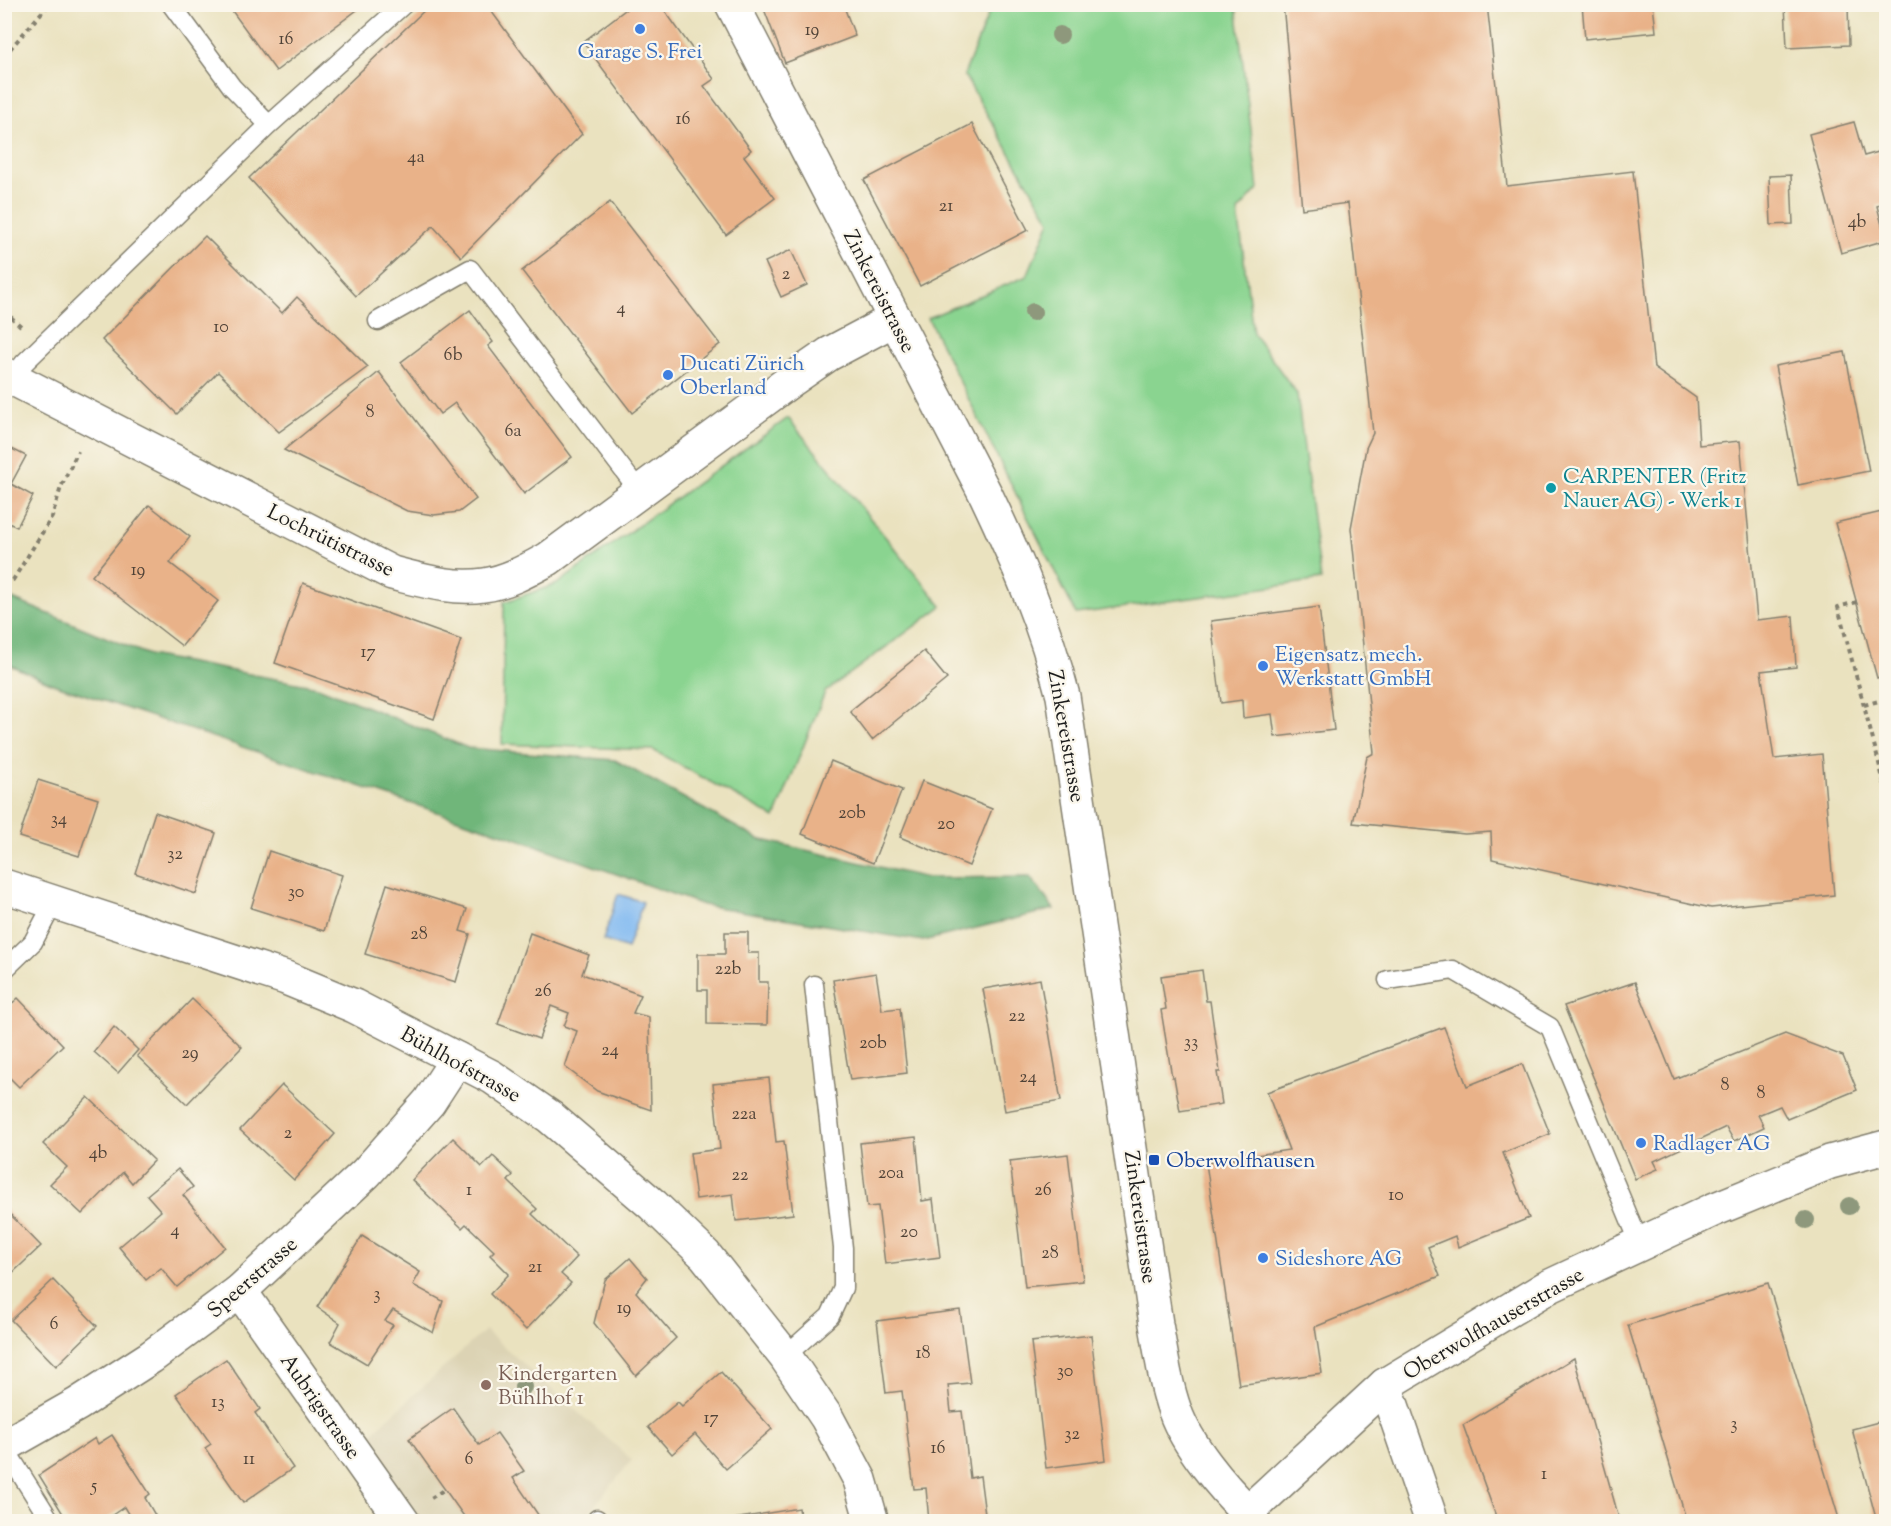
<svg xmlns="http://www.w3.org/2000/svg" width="1891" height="1526" viewBox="0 0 1891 1526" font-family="'Sorts Mill Goudy',serif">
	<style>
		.built { fill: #dcd3b4 }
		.green { fill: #8ad490; stroke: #537856; stroke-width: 1.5 }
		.forest { fill: #6fb67a; stroke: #46694b; stroke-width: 1.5 }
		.water { fill: #81b9f1; stroke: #4e6a86; stroke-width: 1.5 }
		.building { fill: #e9b289 }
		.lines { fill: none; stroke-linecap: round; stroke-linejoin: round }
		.service-casing { stroke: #837f6e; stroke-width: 21 }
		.minor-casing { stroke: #837f6e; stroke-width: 36 }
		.path { stroke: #837f6e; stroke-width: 4; stroke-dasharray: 4.5 4.5; stroke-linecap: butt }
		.service { stroke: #fff; stroke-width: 18 }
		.minor { stroke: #fff; stroke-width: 33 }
		.tree { fill: #8e987c }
		.shop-dot { fill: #3f7fe0; stroke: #fbf7ec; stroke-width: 2 }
		.culture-dot { fill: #0f9aa8; stroke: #fbf7ec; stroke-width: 2 }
		.transit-dot { fill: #1a4fb4; stroke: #fbf7ec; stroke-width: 2 }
		.education-dot { fill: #8d6e63; stroke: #fbf7ec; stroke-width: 2 }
		.labels { text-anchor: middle; stroke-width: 4.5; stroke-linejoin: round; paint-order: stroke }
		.number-label { font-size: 18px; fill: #4f4237 }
		.shop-label { font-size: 21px; fill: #366cbe; stroke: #fbf7ec; text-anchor: start }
		.street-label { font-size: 21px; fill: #1c1c1c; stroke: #fbf7ec }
		.culture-label { font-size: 21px; fill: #0d838f; stroke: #fbf7ec; text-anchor: start }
		.transit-label { font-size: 21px; fill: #164399; stroke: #fbf7ec; text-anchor: start }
		.education-label { font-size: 21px; fill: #785e54; stroke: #fbf7ec; text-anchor: start }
	</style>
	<rect width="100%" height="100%" fill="#fbf7ec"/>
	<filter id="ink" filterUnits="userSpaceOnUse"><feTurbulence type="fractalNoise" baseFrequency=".0167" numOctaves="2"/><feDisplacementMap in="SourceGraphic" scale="12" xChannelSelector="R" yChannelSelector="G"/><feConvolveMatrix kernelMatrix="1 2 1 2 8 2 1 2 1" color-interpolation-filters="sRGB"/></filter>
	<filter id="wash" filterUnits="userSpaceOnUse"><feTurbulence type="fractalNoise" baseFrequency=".008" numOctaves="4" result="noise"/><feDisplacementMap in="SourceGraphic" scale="24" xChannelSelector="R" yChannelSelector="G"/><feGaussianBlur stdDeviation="1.35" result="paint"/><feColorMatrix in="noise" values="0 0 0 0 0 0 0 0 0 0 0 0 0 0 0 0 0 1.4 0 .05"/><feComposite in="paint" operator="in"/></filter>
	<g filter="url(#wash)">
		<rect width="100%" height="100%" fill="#eae2bf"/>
		<path class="built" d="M485,1330L632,1460L582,1521H421L363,1441Z"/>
		<g class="green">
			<path d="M992,5H1236L1258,189L1238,211L1253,333L1297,394L1321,580L1076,614L928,318L1027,276L1050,221L964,75Z"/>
			<path d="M788,418L942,606L825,692L775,818L653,750L502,744L504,602L557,584Z"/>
		</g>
		<path class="forest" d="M5,596L149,655L318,687L468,748L615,760L758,839L927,878L1030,877L1054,909L923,941L703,905L521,840L53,684L5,663Z"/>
		<path class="water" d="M618,894L643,902L627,949L603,940Z"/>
		<g id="blocks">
			<g class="building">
				<path d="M227,4H365L276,71Z"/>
				<path d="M431,4H486L582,134L461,257L433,226L356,296L249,178Z"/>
				<path d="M633,4H660L714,79L704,86L751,150L744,156L775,198L726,235L583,42Z"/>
				<path d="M762,4H843L855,36L785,63Z"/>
				<path d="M1283,4H1487L1507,186L1633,171L1654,368L1696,398L1699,445L1740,441L1757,620L1793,616L1796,667L1761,671L1774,759L1822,754L1834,895L1711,908L1492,859L1491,832L1465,834L1353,823L1367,757L1374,753L1351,528L1366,448L1373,433L1348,203L1302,209Z"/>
				<path d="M1582,4H1653L1656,32L1585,39Z"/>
				<path d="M1785,4H1848L1849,45L1787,48Z"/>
				<path d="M1854,122L1864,156L1882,151L1886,167V203L1877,206L1886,240L1841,253L1809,134Z"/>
				<path d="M972,124L1028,230L920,286L864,180Z"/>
				<path d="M1791,175L1793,224L1771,225L1769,176Z"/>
				<path d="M610,202L720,344L632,413L522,271Z"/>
				<path d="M205,236L282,313L297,297L368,367L279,432L218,372L177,414L102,340Z"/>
				<path d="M791,250L807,285L781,297L765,262Z"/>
				<path d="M470,310L493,342L488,346L572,457L524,494L455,403L440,414L401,362Z"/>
				<path d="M1845,352L1869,471L1798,485L1775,366Z"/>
				<path d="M379,372L476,499L459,512L434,515L407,511L284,450Z"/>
				<path d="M6,446L26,456L11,484L33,496L17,527L4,521V449Z"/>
				<path d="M149,505L190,537L170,563L218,601L182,646L92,576Z"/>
				<path d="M1886,511V675L1877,678L1835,523Z"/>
				<path d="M303,583L461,640L434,719L275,663Z"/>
				<path d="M1319,607L1334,730L1275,737L1272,714L1243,718L1242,700L1221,703L1211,621Z"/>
				<path d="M924,651L947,679L872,740L850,711Z"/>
				<path d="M831,761L902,790L873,863L802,834Z"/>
				<path d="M38,780L98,799L79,856L19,837Z"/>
				<path d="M922,781L992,809L969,866L900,837Z"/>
				<path d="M155,812L216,833L196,894L135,873Z"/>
				<path d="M269,851L342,875L324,931L251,908Z"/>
				<path d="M387,884L467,909L460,931L470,934L456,982L365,954Z"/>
				<path d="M725,932H748V953H759V982H768L767,1025L707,1024V990H698V954H725Z"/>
				<path d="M530,933L589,955L582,974L641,995L633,1013L649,1017L651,1110L597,1091L565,1067L577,1031L564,1026L569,1013L551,1006L539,1039L498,1024Z"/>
				<path d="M1202,970L1206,1001H1210L1220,1072H1217L1222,1104L1180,1111L1174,1077H1172L1161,1010L1166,1009L1161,976Z"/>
				<path d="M876,973L882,1010L900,1008L907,1073L850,1080L833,980Z"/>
				<path d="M1040,979L1061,1101L1005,1111L983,989Z"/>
				<path d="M1635,982L1674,1079L1785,1034L1843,1056L1857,1090L1787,1119L1780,1106L1758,1115L1764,1127L1734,1141L1726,1127L1654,1161L1658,1169L1635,1179L1564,1006Z"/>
				<path d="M18,998L63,1045L19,1087L4,1072V1011Z"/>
				<path d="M192,999L242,1047L187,1104L137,1056Z"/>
				<path d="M114,1027L138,1050L118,1073L94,1052Z"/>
				<path d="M1444,1027L1467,1086L1522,1064L1550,1134L1503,1153L1529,1218L1458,1247L1455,1236L1428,1247L1440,1276L1315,1327L1322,1373L1239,1385L1206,1163L1289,1150L1267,1092Z"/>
				<path d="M769,1078L776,1142L784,1141L793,1214L736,1221L733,1194L696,1199L690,1153L720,1149L713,1084Z"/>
				<path d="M282,1085L335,1134L294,1180L240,1130Z"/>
				<path d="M88,1097L154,1160L132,1183L123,1172L82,1214L50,1184L67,1167L43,1144Z"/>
				<path d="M916,1137L922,1201L933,1199L940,1257L885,1264L878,1206L867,1207L860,1143Z"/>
				<path d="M453,1138L482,1167L493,1156L513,1175L508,1181L537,1209L532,1214L577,1257L561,1274L571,1283L526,1330L490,1294L509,1274L490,1255L494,1251L466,1224L462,1228L412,1180Z"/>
				<path d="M1068,1154L1083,1281L1025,1287L1010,1161Z"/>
				<path d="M178,1169L193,1187L183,1195L225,1247L177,1287L161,1268L146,1280L119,1247L161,1211L147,1195Z"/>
				<path d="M4,1208L41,1246L4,1281Z"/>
				<path d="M362,1236L420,1272L413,1285L443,1301L433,1333L393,1310L385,1321L393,1325L367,1364L330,1342L340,1323L317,1307Z"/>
				<path d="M630,1258L647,1278L636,1292L676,1338L636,1376L594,1323L605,1280Z"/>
				<path d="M53,1280L97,1326L56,1366L11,1320Z"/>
				<path d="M1768,1283L1840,1522H1687L1628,1325Z"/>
				<path d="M960,1310L970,1383L948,1385L951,1412L962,1411L970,1478L980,1476L986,1522H929L926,1488L914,1489L902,1391L886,1393L877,1321Z"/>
				<path d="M1091,1335L1106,1460L1046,1468L1031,1342Z"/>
				<path d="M1574,1358L1620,1522H1498L1463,1425Z"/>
				<path d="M226,1359L260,1409L255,1413L293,1468L243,1503L205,1448L211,1444L176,1394Z"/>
				<path d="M721,1372L772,1429L726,1469L695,1434L672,1454L648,1427L678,1402L682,1406Z"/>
				<path d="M453,1408L479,1445L497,1433L524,1471L513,1478L543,1522H468L409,1439Z"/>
				<path d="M1886,1420V1522H1877L1852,1429Z"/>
				<path d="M112,1435L150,1494L145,1498L159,1522H133L124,1507L102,1522H68L39,1475L95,1438L98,1444Z"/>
				<path d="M799,1508L801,1522H734L733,1519Z"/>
			</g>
		</g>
	</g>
	<g filter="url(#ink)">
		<use href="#blocks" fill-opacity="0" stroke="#837f6e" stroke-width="1.5"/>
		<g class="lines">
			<g class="service-casing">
				<g id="service">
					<path d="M171,4L232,87L269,125"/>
					<path d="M378,321L470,269L640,492"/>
					<path d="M12,379L24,363L269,125L404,4"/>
					<path d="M4,970L33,942L54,902"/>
					<path d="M1388,980L1453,970L1550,1027L1640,1244"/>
					<path d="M785,1356L830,1316L843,1288V1248L814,985"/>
					<path d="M4,1447L51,1522"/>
					<path d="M596,1522L597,1519"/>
				</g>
			</g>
			<g class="minor-casing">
				<g id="minor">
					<path d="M732,4L986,495C1017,560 1045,625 1063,696L1156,1324C1161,1353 1165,1383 1175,1411C1187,1445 1222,1487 1248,1512"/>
					<path d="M4,374L392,573C421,580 453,590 484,585C507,582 528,570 548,559L790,381L829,354L895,319"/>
					<path d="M4,886L286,978L354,1006L492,1077L550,1117L653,1205L705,1255L785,1356L827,1418L860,1480L872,1522"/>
					<path d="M240,1291L403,1522"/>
					<path d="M1385,1385L1432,1522"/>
					<path d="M4,1446L78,1404L151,1357L240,1291L366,1173L429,1102L457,1059"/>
					<path d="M1240,1522L1248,1512L1385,1385L1546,1288L1713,1210L1830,1162L1886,1147"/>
				</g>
			</g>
			<g class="path">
				<path d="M4,56L49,4"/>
				<path d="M4,311L22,327"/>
				<path d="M4,583L13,580L52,517L61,487L78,451"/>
				<path d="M1857,602L1838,607L1886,790"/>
				<path d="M1864,705L1886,699"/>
				<path d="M431,1498L445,1489"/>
			</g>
			<use href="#service" class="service"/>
			<use href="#minor" class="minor"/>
		</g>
		<g class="tree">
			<circle cx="1060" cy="35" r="9"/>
			<circle cx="1033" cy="312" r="9"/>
			<circle cx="1849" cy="1206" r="9"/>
			<circle cx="1806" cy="1220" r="9"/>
			<circle cx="523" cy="1387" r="9"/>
		</g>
	</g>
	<g class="shop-dot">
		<circle cx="640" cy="29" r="6"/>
		<circle cx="668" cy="375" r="6"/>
		<circle cx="1263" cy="666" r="6"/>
		<circle cx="1641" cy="1143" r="6"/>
		<circle cx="1263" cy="1258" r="6"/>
	</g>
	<circle class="culture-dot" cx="1551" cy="488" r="6"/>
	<rect class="transit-dot" x="1148" y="1154" width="12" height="12" rx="3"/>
	<circle class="education-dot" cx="486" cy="1385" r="6"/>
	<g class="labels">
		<g class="number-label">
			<text x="812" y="35">19</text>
			<text x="286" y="44">16</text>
			<text x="683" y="124">16</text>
			<text x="416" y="162">4a</text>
			<text x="946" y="211">21</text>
			<text x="1857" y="227">4b</text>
			<text x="786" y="279">2</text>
			<text x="621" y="313">4</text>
			<text x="221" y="332">10</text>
			<text x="453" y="360">6b</text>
			<text x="370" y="417">8</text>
			<text x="513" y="436">6a</text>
			<text x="138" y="575">19</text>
			<text x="368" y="657">17</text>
			<text x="852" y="818">20b</text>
			<text x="59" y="824">34</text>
			<text x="946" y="829">20</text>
			<text x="175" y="859">32</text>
			<text x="296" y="897">30</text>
			<text x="419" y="939">28</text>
			<text x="728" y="974">22b</text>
			<text x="543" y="996">26</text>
			<text x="1017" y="1021">22</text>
			<text x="1191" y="1047">33</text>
			<text x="873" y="1048">20b</text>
			<text x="610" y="1055">24</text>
			<text x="190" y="1058">29</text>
			<text x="1028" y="1082">24</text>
			<text x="1725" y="1090">8</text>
			<text x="1761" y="1098">8</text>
			<text x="744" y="1119">22a</text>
			<text x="288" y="1138">2</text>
			<text x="98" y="1158">4b</text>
			<text x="891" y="1178">20a</text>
			<text x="740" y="1180">22</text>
			<text x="469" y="1195">1</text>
			<text x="1043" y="1195">26</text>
			<text x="1396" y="1200">10</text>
			<text x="175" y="1235">4</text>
			<text x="909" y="1237">20</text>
			<text x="1050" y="1258">28</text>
			<text x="535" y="1272">21</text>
			<text x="377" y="1299">3</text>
			<text x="624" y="1313">19</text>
			<text x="54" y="1329">6</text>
			<text x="923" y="1358">18</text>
			<text x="1065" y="1376">30</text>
			<text x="218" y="1407">13</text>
			<text x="711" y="1423">17</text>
			<text x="1734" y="1429">3</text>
			<text x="1072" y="1439">32</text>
			<text x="938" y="1453">16</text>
			<text x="249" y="1464">11</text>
			<text x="469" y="1464">6</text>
			<text x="1544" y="1479">1</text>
			<text x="94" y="1491">5</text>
		</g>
		<g class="shop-label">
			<text x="640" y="58" text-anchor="middle">Garage S. Frei</text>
			<text x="680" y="370">Ducati Zürich<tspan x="680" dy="24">Oberland</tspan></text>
			<text x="1275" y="661">Eigensatz. mech.<tspan x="1275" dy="24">Werkstatt GmbH</tspan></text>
			<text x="1653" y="1150">Radlager AG</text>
			<text x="1275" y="1265">Sideshore AG</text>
		</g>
		<g class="street-label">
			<text transform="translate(880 291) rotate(63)" y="7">Zinkereistrasse</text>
			<text transform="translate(331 540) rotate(26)" y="7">Lochrütistrasse</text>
			<text transform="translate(1067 736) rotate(80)" y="7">Zinkereistrasse</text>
			<text transform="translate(461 1064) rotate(29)" y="7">Bühlhofstrasse</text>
			<text transform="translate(1141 1217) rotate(82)" y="7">Zinkereistrasse</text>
			<text transform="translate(252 1277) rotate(-41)" y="7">Speerstrasse</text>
			<text transform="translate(1493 1323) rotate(-30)" y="7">Oberwolfhauserstrasse</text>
			<text transform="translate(321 1406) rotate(55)" y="7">Aubrigstrasse</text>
		</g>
		<g class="culture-label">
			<text x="1563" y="483">CARPENTER (Fritz<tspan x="1563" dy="24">Nauer AG) - Werk 1</tspan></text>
		</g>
		<g class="transit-label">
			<text x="1166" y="1167">Oberwolfhausen</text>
		</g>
		<g class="education-label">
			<text x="498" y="1380">Kindergarten<tspan x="498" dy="24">Bühlhof 1</tspan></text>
		</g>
	</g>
	<rect width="1891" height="1526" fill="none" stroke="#fbf7ec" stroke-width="24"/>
</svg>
